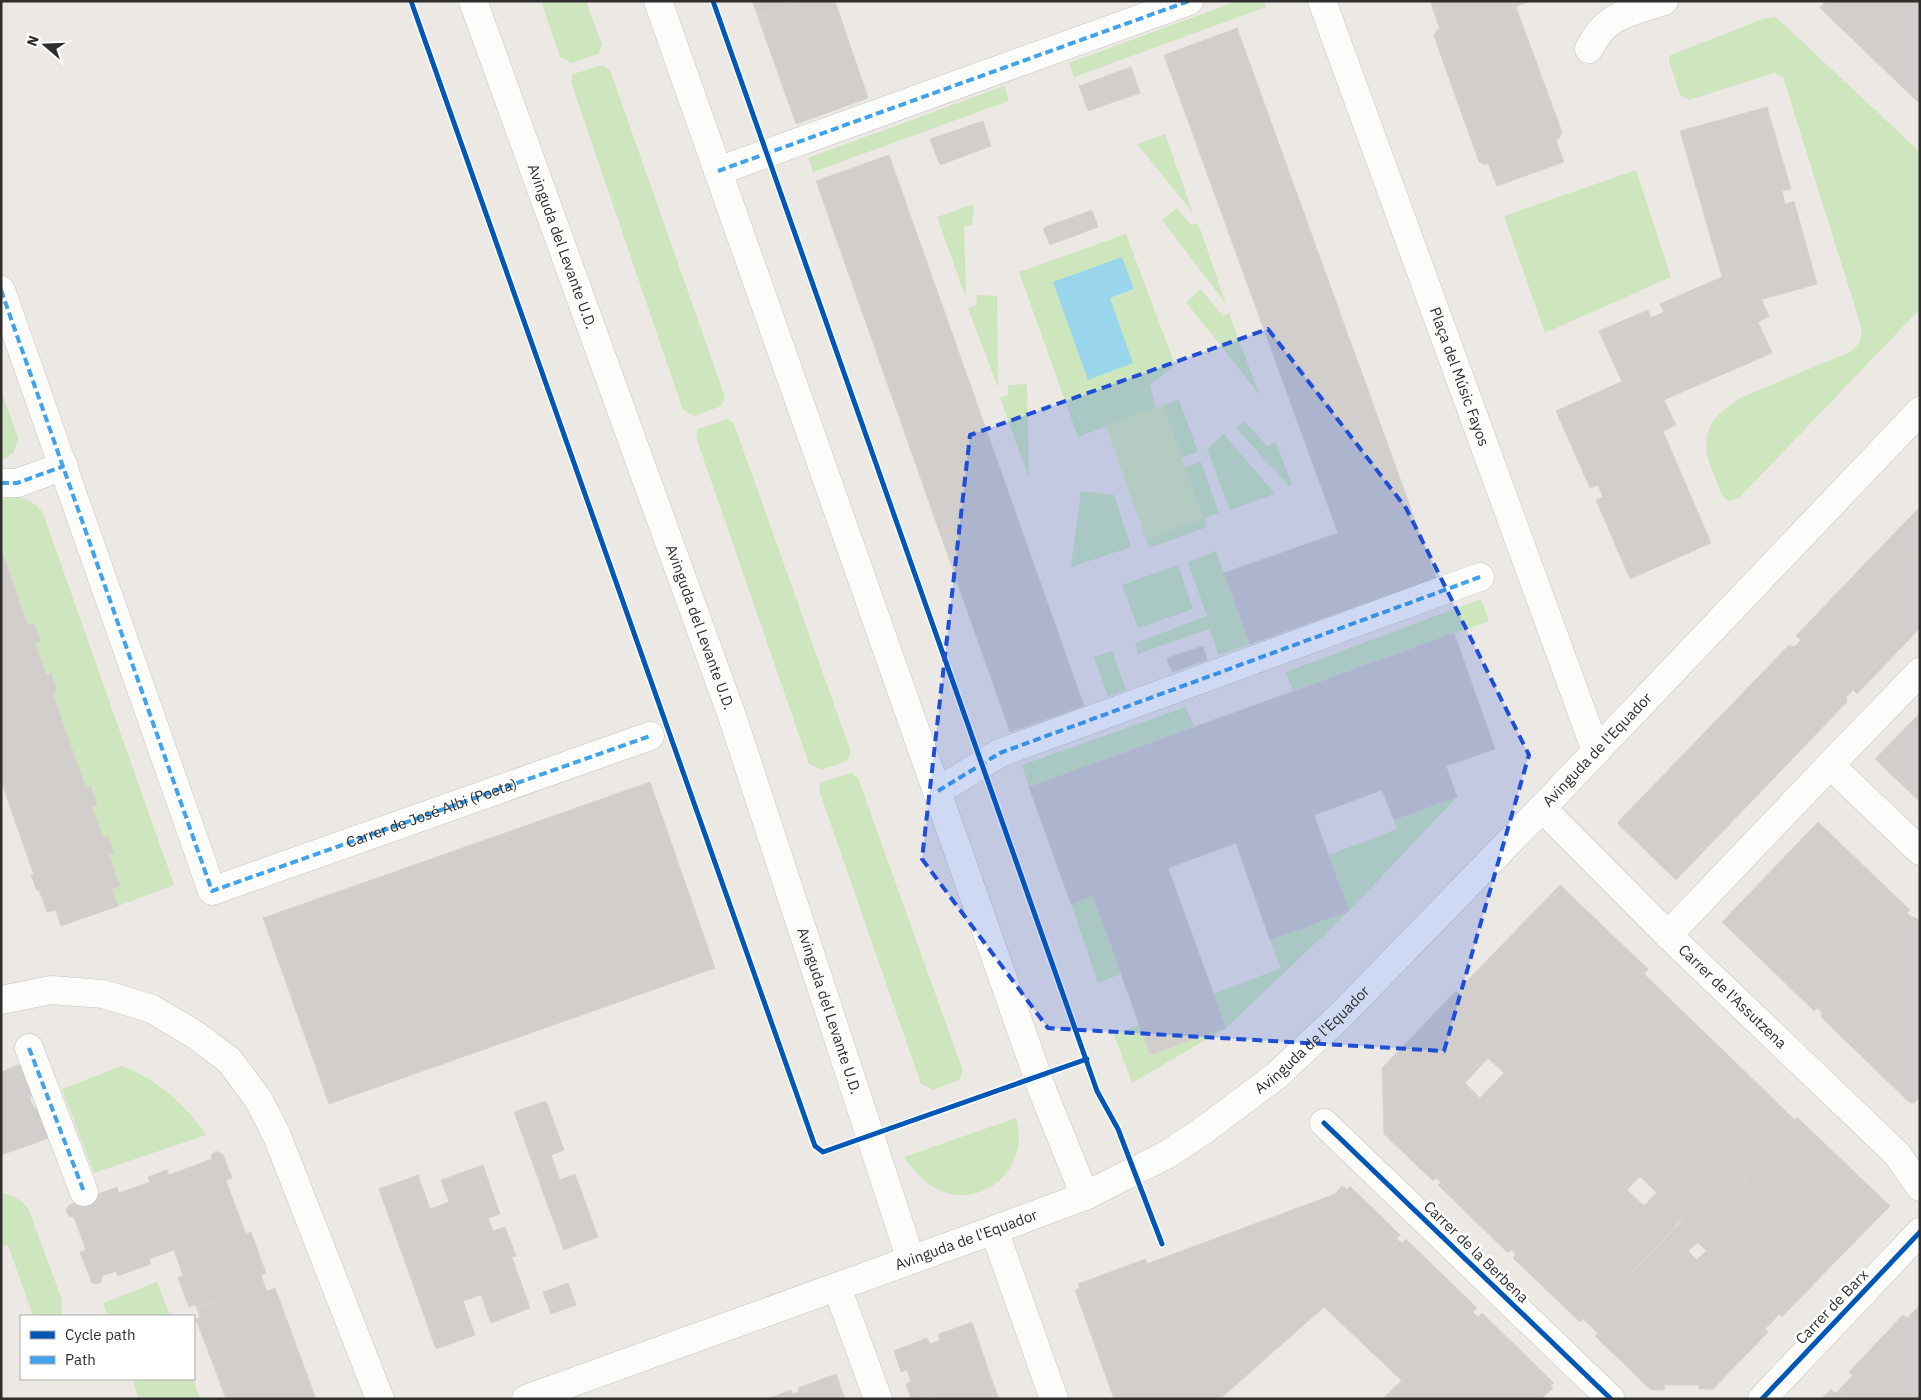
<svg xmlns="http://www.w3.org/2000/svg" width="1921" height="1400" viewBox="0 0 1921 1400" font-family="'IBM Plex Sans',sans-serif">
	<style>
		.green { fill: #cee6be; fill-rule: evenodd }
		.pitch { fill: #d9eabb }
		.water { fill: #99d6ec }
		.building { fill: #d1cecb; stroke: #d7d4d0; fill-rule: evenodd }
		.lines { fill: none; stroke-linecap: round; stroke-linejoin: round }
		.pedestrian-casing { stroke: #c5c4c5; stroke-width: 29 }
		.minor-casing { stroke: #c5c4c5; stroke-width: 29 }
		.tertiary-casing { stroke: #c5c4c5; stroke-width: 29 }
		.pedestrian { stroke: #fcfcfb; stroke-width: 28 }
		.minor { stroke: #fcfcfb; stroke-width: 28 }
		.tertiary { stroke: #fcfcfb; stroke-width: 28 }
		.quiet { stroke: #3ea3eb; stroke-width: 4; stroke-dasharray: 8 4; stroke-linecap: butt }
		.cycleway-casing { stroke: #fff; stroke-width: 8 }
		.cycleway { stroke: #0057b8; stroke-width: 5 }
		.marked { fill: #1d4ed8; fill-opacity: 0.2; stroke: #1d4ed8; stroke-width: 4; stroke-dasharray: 10 6; stroke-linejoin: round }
		.labels { text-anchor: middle; stroke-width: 5; stroke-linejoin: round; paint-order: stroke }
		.street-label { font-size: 15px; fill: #2e2e2e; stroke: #fff }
	</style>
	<rect width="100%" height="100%" fill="#ece8e4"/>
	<g class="green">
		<path d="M541,1H586L602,45L598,54L571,63L560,57Z"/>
		<path d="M1237,1H1264L1266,7L1074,77L1069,63Z"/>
		<path d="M1776,17L1920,152V309L1738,499L1729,501C1722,498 1720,489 1717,482C1698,442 1703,420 1742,397L1850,352C1861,344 1863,336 1860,323L1783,77L1774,73L1689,100L1680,95L1669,61V56L1673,54L1763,19Z"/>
		<path d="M603,65L610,70L725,397L721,406L695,416L683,410L571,82L573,74Z"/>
		<path d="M1004,86L1009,100L1003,103L813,172L808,158Z"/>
		<path d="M1165,134L1193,213L1137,144Z"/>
		<path d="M1636,170L1671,277L1545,333L1504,216Z"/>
		<path d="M974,204L972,225L964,227L966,298L937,217Z"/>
		<path d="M1177,208L1191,225L1198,223L1226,304L1162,220Z"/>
		<path d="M1126,234L1175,365L1150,385L1156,408L1078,437L1019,272ZM1122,257L1134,289L1110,298Z"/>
		<path d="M1201,289L1223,316L1229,313L1259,394L1186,302Z"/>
		<path d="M977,295L997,296L998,388L968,308L976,305Z"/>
		<path d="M1027,384L1029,478L1000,398L1008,395V385Z"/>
		<path d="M1,390L18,438L14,452L1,461Z"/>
		<path d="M1179,400L1198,452L1182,458L1163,405Z"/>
		<path d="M728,419L734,424L851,752L847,761L821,770L809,764L696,437L698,429Z"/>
		<path d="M1244,421L1267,446L1276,442L1292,485L1289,486L1236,428Z"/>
		<path d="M1224,434L1275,494L1230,510L1207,449Z"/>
		<path d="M1201,462L1219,513L1204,518L1207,527L1149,548L1146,539L1203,518L1185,467Z"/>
		<path d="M1081,491L1114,495L1131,547L1071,567Z"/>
		<path d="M18,497C30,500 39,505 44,516L174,885L118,906L112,889L120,886L1,547V499Z"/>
		<path d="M1216,551L1250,644L1219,655L1209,629L1138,654L1135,643L1207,616L1188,562Z"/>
		<path d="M1178,565L1193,609L1138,628L1122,585Z"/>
		<path d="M1481,599L1489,621L1293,691L1286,672Z"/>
		<path d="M1112,651L1126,690L1108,696L1094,657Z"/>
		<path d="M1186,707L1194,727L1029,787L1022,765Z"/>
		<path d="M851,773L858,778L963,1071L959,1080L933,1090L921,1084L819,790L821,782Z"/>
		<path d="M1457,797L1349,911L1226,1028L1132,1083L1114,1035L1139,1025L1226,1027L1214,994L1281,968L1270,940L1349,911L1329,855L1397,829L1394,820Z"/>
		<path d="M1093,895L1121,974L1098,983L1071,904Z"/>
		<path d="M122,1066C157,1079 185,1104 206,1135L94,1173L62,1089Z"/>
		<path d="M1016,1118C1032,1167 982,1212 937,1189C922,1182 914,1170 904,1157Z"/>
		<path d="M1,1193C13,1195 20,1199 28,1208L62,1300L61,1316H33L8,1245L1,1247Z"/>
		<path d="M157,1282L170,1316H108L103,1303Z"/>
		<path d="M132,1379H193L200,1399H139Z"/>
	</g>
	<path class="pitch" d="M1163,405L1203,518L1146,539L1106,426Z"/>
	<path class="water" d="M1122,257L1134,289L1110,298L1133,363L1088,380L1053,282Z"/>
	<g class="building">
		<path d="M752,1H802L758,17Z"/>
		<path d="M802,1H835L868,98L796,124L758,17Z"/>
		<path d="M1430,1H1506L1509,9L1516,7L1562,132L1559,138L1556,140L1564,162L1497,186L1488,163L1485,165L1479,162L1434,36L1437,30L1440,29Z"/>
		<path d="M1506,1H1531L1509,9Z"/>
		<path d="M1825,1H1920V104L1820,8Z"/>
		<path d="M1237,28L1436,578L1250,644L1224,573L1338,533L1164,55Z"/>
		<path d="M1131,67L1140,93L1088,111L1079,86Z"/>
		<path d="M1767,107L1791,189L1782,191L1785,204L1794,201L1817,284L1749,303L1746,295L1737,297L1731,273L1722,277L1680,131Z"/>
		<path d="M983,121L991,146L940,165L930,139Z"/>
		<path d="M889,155L1084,706L1010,732L816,181Z"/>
		<path d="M1092,210L1098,227L1050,245L1043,228Z"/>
		<path d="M1731,273L1737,297L1746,295L1749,303L1762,300L1769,316L1758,322L1772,353L1643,409L1630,378L1622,382L1599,331L1648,310L1651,318L1664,312L1660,304Z"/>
		<path d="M1630,378L1643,409L1664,400L1676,425L1663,431L1711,543L1630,579L1596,500L1603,497L1598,485L1590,488L1556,411Z"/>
		<path d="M1920,507V570L1892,544L1881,556L1877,551Z"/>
		<path d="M1892,544L1920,570V619L1849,694L1797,644L1801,640L1796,636L1877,551L1881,556Z"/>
		<path d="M1,548L28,625L34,623L40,641L35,643L46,675L51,673L57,691L53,694L86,788L91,786L97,805L92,807L103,838L108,836L114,853L109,854L120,886L112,889L118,906L61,926L56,910L47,912L39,890L37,891L31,875H34L1,781Z"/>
		<path d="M1920,619V628L1857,694L1853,690Z"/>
		<path d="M1454,633L1495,749L1446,766L1457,797L1394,820L1382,790L1314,815L1349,911L1270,940L1236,843L1168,868L1226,1028L1150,1055L1093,895L1071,904L1029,787Z"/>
		<path d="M1797,644L1849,694L1846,697L1847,702L1676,880L1617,823L1789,645L1794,647Z"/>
		<path d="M1203,646L1207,660L1172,672L1167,658Z"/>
		<path d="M1920,713V802L1875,759Z"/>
		<path d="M650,782L715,968L329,1104L263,918Z"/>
		<path d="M1818,822L1910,910L1907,913L1910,916L1820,1011L1817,1008L1814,1011L1722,922Z"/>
		<path d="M1560,885L1648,969L1644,974L1640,970L1543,1071L1462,992L1465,983Z"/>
		<path d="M1910,916L1920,920V1097L1914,1103H1910L1821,1017L1822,1013L1820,1011Z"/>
		<path d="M1640,970L1795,1120L1797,1117L1801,1121L1690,1235L1679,1224L1683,1218L1537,1077Z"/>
		<path d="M1456,991L1460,994L1462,992L1543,1071L1438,1180L1436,1178L1433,1181L1384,1134L1382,1068ZM1488,1058L1504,1073L1480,1098L1465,1083Z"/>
		<path d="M23,1063L35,1094L30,1097L31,1102L34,1108L40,1105L52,1137L1,1155V1072Z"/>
		<path d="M1537,1077L1612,1149L1514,1252L1511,1250L1508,1253L1438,1185L1441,1182L1438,1180Z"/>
		<path d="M546,1101L564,1150L551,1155L560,1180L575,1174L598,1237L564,1250L514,1112Z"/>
		<path d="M1801,1121L1890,1206L1833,1264L1744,1180Z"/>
		<path d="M1612,1149L1640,1176L1627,1190L1644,1206L1657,1192L1683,1218L1586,1322L1583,1319L1580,1322L1513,1258L1516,1255L1514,1252Z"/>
		<path d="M216,1151L223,1155L232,1178L226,1181L246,1234L251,1232L266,1273L261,1275L264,1284L197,1308L195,1305L189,1307L178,1278L183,1275L174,1250L149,1259L151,1264L118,1276L116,1271L102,1276L101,1282L98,1284L92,1283L80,1252L86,1250L74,1217L69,1216L66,1210L69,1205L117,1187L119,1193L150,1182L148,1177L167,1170L169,1175L212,1159L211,1155Z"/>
		<path d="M483,1165L500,1214L488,1218L493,1231L505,1227L516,1256L512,1257L530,1308L491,1323L481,1295L463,1301L475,1335L436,1349L379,1189L418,1175L430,1209L449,1202L441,1180Z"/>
		<path d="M1744,1180L1833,1264L1782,1317L1780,1314L1777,1317L1690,1235Z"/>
		<path d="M1342,1186L1347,1190L1350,1186L1400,1235L1397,1238L1399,1241L1220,1399H1114L1075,1290L1080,1288L1078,1284L1145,1259L1147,1264L1152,1262L1335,1194Z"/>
		<path d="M1679,1224L1698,1242L1688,1251L1697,1260L1707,1250L1777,1317L1765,1329L1768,1332L1713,1389H1699V1385H1664L1665,1390H1651L1595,1336L1598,1333L1586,1322Z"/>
		<path d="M1406,1239L1477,1308L1473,1312L1475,1314L1402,1381L1324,1307L1399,1241L1402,1243Z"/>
		<path d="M568,1283L576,1305L551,1314L543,1292Z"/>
		<path d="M264,1284L267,1291L275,1288L316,1399H226L196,1319L200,1317L197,1308Z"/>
		<path d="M1920,1305V1399H1848L1839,1390L1853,1375L1849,1372L1903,1315L1907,1318Z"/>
		<path d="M1482,1313L1554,1383L1550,1386L1553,1388L1541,1399H1382L1475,1314L1478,1317Z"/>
		<path d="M972,1322L989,1372L917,1398L911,1399L906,1384L911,1382L907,1370L901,1372L894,1351L927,1338L930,1344L940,1340L939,1334Z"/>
		<path d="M989,1372L999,1399H915L984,1374Z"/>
		<path d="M836,1374L845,1399H797L795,1393L799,1392L798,1388Z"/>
		<path d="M1831,1389L1835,1393L1839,1390L1848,1399H1821Z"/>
		<path d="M791,1390L793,1394L795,1393L797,1399H767Z"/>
	</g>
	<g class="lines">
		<g class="pedestrian-casing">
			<g id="pedestrian">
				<path d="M718,171L1189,1"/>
				<path id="s1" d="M1,290L212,891L650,736"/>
				<path d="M1,483H17L64,466"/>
				<path d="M938,791L1000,753L1480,577"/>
				<path d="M29,1048L84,1192"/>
				<path d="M1324,1123L1611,1399"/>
			</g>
		</g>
		<g class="minor-casing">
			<g id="minor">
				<path id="s2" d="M1322,1L1596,751"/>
				<path d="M1589,49C1606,13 1630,13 1664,1"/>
				<path d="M1830,765L1920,672"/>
				<path id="s3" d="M1542,808L1668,935L1897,1154L1920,1187"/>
				<path d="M1668,935L1830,765L1920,851"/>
				<path d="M1,1000L51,990L103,994L152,1009L194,1034L229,1060L258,1099L277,1136L380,1399"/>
				<path d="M837,1287L878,1399"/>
				<path d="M1762,1399L1920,1232"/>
			</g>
		</g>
		<g class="tertiary-casing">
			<g id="tertiary">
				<path id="s4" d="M473,1L732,716L911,1260"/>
				<path d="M658,1L1043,1092L1085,1196"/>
				<path d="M994,1230L1054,1399"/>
				<path id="s5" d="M526,1399L994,1230L1085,1196L1168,1154L1204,1130L1276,1076L1343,1013L1542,808L1920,411"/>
			</g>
		</g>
		<use href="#pedestrian" class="pedestrian"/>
		<use href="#minor" class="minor"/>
		<use href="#tertiary" class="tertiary"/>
		<g class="quiet">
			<path d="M718,171L1189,1"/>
			<path d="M1,290L212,891L650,736"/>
			<path d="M1,483H17L64,466"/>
			<path d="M938,791L1000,753L1480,577"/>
			<path d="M29,1048L84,1192"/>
		</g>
		<g class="cycleway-casing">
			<g id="cycleway">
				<path d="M411,1L815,1146L823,1152L1087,1059"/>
				<path d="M713,1L1097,1091L1118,1129L1162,1244"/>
				<path d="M1324,1123L1611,1399"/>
				<path d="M1762,1399L1920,1232"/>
			</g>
		</g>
		<use href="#cycleway" class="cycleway"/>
	</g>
	<path class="marked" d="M1268,329L1406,508L1529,755L1444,1051L1048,1028L922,859L970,435Z"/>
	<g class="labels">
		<g class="street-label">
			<text dy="5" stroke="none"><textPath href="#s4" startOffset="261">Avinguda del Levante U.D.</textPath></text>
			<text dy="5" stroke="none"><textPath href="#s2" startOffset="400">Plaça del Músic Fayos</textPath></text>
			<text dy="5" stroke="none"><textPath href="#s4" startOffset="666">Avinguda del Levante U.D.</textPath></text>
			<text dy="5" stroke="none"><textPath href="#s5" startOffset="1279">Avinguda de l'Equador</textPath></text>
			<text dy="5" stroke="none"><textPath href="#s1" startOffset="870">Carrer de José Albi (Poeta)</textPath></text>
			<text dy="5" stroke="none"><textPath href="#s3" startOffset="268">Carrer de l'Assutzena</textPath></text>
			<text dy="5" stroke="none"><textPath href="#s4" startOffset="1071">Avinguda del Levante U.D.</textPath></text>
			<text dy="5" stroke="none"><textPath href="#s5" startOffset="872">Avinguda de l'Equador</textPath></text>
			<text dy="5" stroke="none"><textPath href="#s5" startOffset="468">Avinguda de l'Equador</textPath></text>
			<text transform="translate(1476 1252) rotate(44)" y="5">Carrer de la Berbena</text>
			<text transform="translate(1832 1307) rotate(-46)" y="5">Carrer de Barx</text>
		</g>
	</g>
	<rect width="1921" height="1400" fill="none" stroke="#2e2e2e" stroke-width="5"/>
	<rect x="20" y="1315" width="175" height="65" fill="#ffffff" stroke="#ababab"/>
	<rect x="30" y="1331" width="25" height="8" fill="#0057b8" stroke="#ababab"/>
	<text x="65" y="1340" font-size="15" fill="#2e2e2e">Cycle path</text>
	<rect x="30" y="1356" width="25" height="8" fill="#3ea3eb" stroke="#ababab"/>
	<text x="65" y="1365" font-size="15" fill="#2e2e2e">Path</text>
	<g transform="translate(45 45) rotate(289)" stroke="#ffffff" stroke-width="4" paint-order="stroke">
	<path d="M0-4L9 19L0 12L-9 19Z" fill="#2e2e2e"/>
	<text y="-8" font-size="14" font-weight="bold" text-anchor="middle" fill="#2e2e2e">N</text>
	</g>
</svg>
